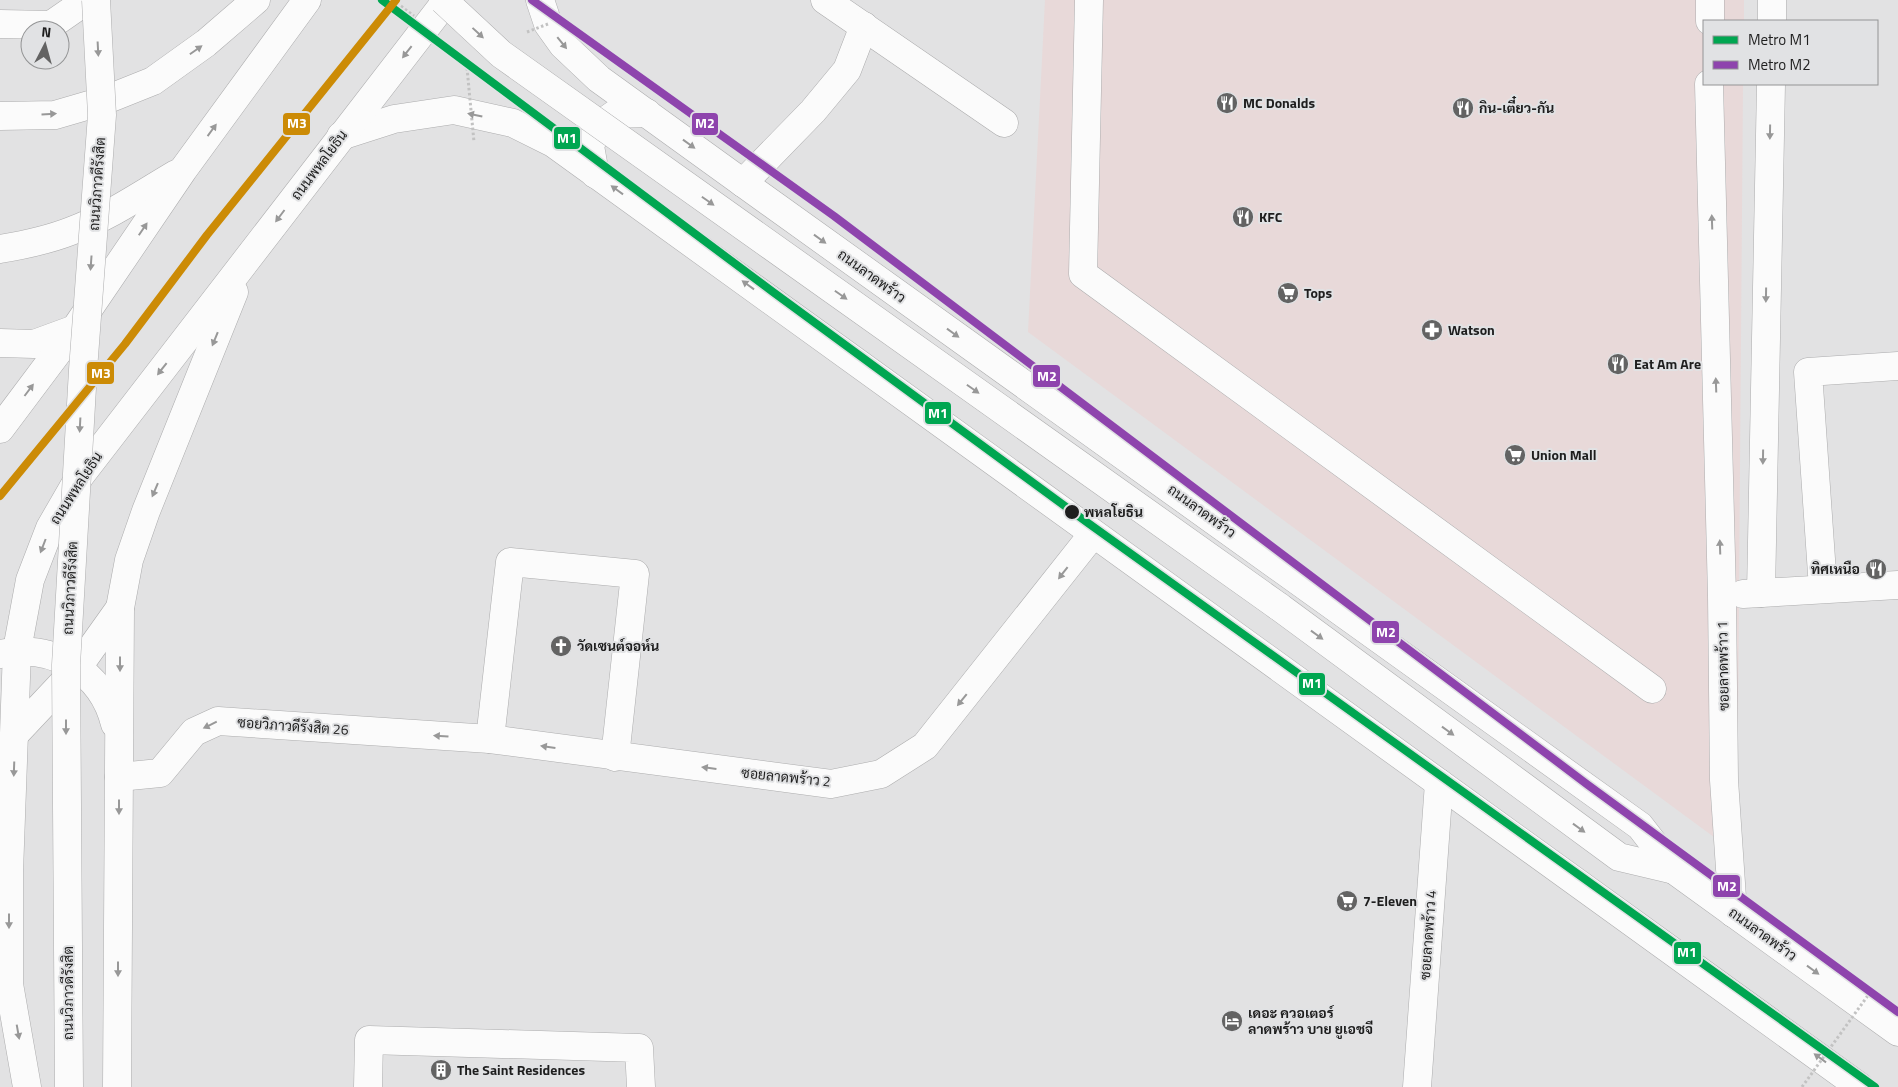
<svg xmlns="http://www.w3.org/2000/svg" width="1898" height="1087" viewBox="0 0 1898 1087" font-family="'Titillium Web',Sarabun,sans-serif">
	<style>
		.commercial { fill: #e8d9d9 }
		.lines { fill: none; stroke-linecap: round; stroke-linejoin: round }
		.minor-casing { stroke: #acacad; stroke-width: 29 }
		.major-casing { stroke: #acacad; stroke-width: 29 }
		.minor { stroke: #fbfbfb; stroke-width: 28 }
		.major { stroke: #fbfbfb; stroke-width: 28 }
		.major-bridge-casing { stroke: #acacad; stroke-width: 29; stroke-linecap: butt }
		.path-bridge { stroke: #c2c2c2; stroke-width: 3; stroke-dasharray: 2.5 2.5; stroke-linecap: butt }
		.major-bridge { stroke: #fbfbfb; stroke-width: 28 }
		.metro-1-casing { stroke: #e1e2e4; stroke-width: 11 }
		.metro-2-casing { stroke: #e1e2e4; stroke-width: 11 }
		.metro-3-casing { stroke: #e1e2e4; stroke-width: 11 }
		.metro-1 { stroke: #00a651; stroke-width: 8 }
		.metro-2 { stroke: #8e44ad; stroke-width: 8 }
		.metro-3 { stroke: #cc8b06; stroke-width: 8 }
		.oneway { fill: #989898 }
		.stop-dot { fill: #1e1e1e; stroke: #e1e2e4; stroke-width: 2 }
		.labels { text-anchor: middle; stroke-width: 4; stroke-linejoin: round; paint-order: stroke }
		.poi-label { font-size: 14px; font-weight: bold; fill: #1e1e1e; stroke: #e1e2e4; text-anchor: start }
		.street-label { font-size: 14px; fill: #1e1e1e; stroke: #e1e2e4 }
		.stop-label { font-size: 14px; font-weight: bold; fill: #1e1e1e; stroke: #e1e2e4; text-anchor: start }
		.line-badge { stroke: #e1e2e4; stroke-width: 2 }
		.badge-label { font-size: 14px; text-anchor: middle; font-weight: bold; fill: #fff }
	</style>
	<rect width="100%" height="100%" fill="#e2e2e3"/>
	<path class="commercial" d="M1045,0H1744V21H1704V84H1743L1737,854L1028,332Z"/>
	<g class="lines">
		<g class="minor-casing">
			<g id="minor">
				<path d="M825,0L1004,123"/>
				<path d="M1089,0L1083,274L1652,689"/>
				<path d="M1710,21V0"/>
				<path d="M1772,21V0"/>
				<path d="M1709,84L1722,596L1724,780L1733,913"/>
				<path d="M743,183L813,111L847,70L864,26"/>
				<path d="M0,343L34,344L75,329"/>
				<path d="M1823,588L1808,372L1898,366"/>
				<path d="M1761,593L1771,84"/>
				<path d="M1743,594L1898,585"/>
				<path d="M490,739L510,562L635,574L615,757"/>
				<path d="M119,777L160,773L194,732L218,721L490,739L831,784L881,774L925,746L1093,534"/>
				<path d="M368,1087L369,1040L639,1048L641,1087"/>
				<path d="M1417,1087L1439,783"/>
			</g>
		</g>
		<g class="major-casing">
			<g id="major">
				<path d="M540,0L548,24L563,45L599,79L743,183L1640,826L1674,870L1898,1032"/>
				<path d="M0,24L51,25L87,0"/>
				<path d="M0,116L55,115L103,101L153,81L206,43L256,0"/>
				<path d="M341,136L394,119L454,110L513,123L553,143L1860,1087"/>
				<path d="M595,174L590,146L598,126L615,114L647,113"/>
				<path d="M0,249C24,245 48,240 71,231C109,217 142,194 176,174"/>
				<path d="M0,429L75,329L183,170L307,0"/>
				<path d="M1278,606L1619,857L1674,870"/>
				<path d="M0,654C53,643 102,671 115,724"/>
				<path d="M15,734L78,667L120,608"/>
				<path d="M27,1087L9,984V872L17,650L30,580L50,528L80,476L447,0"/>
				<path d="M117,1087L120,608L129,560L146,511L234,292"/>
			</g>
		</g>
		<use href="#minor" class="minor"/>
		<use href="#major" class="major"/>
		<g class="major-bridge-casing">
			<g id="major-bridge">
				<path d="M443,0L501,54L1278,606"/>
				<path d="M69,1087L66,665L83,370L102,115L96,0"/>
			</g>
		</g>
		<g class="path-bridge">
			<path d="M393,0L414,16"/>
			<path d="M527,32L548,24"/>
			<path d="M467,68L474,142"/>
			<path d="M1802,1087L1869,994"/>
		</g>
		<use href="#major-bridge" class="major-bridge"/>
		<g class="metro-1-casing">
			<path id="metro-1" d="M382,0L773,292L1088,523L1875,1087"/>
		</g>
		<g class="metro-2-casing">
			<path id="metro-2" d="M532,0L834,216L1588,785L1898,1012"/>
		</g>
		<g class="metro-3-casing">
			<path id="metro-3" d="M0,496L125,344L207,235L396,0"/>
		</g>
		<use href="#metro-1" class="metro-1"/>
		<use href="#metro-2" class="metro-2"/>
		<use href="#metro-3" class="metro-3"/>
	</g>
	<defs><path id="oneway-solid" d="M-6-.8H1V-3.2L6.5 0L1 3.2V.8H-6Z" transform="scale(1.25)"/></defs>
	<g class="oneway">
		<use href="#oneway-solid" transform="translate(478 33) rotate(43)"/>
		<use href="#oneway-solid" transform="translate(562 43) rotate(51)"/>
		<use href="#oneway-solid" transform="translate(98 49) rotate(87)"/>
		<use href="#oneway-solid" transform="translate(196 50) rotate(-35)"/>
		<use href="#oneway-solid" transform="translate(407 52) rotate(128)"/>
		<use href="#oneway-solid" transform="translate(49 114) rotate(-3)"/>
		<use href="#oneway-solid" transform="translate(475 115) rotate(-168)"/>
		<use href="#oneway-solid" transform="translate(212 130) rotate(-54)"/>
		<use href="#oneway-solid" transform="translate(1770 132) rotate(91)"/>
		<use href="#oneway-solid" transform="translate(689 144) rotate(36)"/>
		<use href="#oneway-solid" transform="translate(617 190) rotate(-144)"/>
		<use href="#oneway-solid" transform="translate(708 201) rotate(35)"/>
		<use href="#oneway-solid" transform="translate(280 216) rotate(127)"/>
		<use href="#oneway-solid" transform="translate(1712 222) rotate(-92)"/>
		<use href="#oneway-solid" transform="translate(143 229) rotate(-56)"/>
		<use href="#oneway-solid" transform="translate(820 239) rotate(36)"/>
		<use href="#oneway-solid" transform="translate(91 263) rotate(94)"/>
		<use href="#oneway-solid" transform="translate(748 285) rotate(-144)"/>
		<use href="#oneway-solid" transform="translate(841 295) rotate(35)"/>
		<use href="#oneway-solid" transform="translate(1766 295) rotate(91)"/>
		<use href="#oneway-solid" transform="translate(953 333) rotate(36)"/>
		<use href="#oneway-solid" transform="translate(215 339) rotate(112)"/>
		<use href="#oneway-solid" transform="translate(162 369) rotate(128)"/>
		<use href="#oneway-solid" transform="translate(1716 385) rotate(-92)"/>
		<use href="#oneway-solid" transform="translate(973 389) rotate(35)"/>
		<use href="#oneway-solid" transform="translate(29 390) rotate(-53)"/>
		<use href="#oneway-solid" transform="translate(80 425) rotate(93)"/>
		<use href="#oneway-solid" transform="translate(1763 457) rotate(91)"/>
		<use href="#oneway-solid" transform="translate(155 490) rotate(113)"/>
		<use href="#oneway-solid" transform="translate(43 546) rotate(111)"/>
		<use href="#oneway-solid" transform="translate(1720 547) rotate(-92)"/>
		<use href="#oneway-solid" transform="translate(1063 573) rotate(128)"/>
		<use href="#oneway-solid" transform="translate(1317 635) rotate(36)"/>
		<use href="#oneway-solid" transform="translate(120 664) rotate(90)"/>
		<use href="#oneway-solid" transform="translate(962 700) rotate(129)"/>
		<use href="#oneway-solid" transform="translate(210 725) rotate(154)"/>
		<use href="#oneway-solid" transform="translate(66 727) rotate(90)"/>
		<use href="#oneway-solid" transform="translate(1448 731) rotate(36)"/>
		<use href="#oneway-solid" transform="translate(441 736) rotate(-176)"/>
		<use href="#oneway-solid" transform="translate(548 747) rotate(-172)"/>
		<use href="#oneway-solid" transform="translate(709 768) rotate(-173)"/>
		<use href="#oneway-solid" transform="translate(14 769) rotate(92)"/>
		<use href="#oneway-solid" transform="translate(119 807) rotate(90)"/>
		<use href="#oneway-solid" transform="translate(1579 828) rotate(36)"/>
		<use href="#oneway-solid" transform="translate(9 921) rotate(90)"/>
		<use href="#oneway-solid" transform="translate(118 969) rotate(90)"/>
		<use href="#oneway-solid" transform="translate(1813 970) rotate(36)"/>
		<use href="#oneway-solid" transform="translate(18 1032) rotate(80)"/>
		<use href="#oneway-solid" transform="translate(1820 1058) rotate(-144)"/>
	</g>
	<defs>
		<g id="restaurant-disc" transform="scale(1.125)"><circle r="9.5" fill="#636363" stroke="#e1e2e4"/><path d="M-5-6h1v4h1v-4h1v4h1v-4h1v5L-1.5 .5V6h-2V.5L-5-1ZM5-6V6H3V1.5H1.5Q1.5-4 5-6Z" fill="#fff"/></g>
		<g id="supermarket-disc" transform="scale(1.125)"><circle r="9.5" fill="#636363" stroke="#e1e2e4"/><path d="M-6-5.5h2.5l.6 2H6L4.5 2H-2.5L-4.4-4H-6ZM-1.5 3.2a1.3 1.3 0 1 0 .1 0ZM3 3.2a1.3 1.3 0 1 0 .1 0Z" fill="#fff"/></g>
		<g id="pharmacy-disc" transform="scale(1.125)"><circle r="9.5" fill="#636363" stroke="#e1e2e4"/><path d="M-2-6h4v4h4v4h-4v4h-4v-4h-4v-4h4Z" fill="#fff"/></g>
		<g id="church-disc" transform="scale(1.125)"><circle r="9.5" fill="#636363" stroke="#e1e2e4"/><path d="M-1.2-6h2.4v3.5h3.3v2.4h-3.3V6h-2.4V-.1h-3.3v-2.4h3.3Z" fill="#fff"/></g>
		<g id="hotel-disc" transform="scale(1.125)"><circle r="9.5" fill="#636363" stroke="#e1e2e4"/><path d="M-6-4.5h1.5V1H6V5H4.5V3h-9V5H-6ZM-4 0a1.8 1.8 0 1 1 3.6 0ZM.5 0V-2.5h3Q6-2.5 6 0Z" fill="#fff"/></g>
		<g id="building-disc" transform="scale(1.125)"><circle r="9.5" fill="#636363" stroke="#e1e2e4"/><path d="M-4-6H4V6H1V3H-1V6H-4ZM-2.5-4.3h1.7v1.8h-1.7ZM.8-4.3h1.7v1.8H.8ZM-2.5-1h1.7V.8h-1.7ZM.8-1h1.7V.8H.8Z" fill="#fff"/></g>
	</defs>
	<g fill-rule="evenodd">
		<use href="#restaurant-disc" x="1227" y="103"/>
		<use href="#restaurant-disc" x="1463" y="108"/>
		<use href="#restaurant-disc" x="1243" y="217"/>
		<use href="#supermarket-disc" x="1288" y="293"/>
		<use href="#pharmacy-disc" x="1432" y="330"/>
		<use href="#restaurant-disc" x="1618" y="364"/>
		<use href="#supermarket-disc" x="1515" y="455"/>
		<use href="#restaurant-disc" x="1876" y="569"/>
		<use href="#church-disc" x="561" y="646"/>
		<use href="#supermarket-disc" x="1347" y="901"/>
		<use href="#hotel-disc" x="1232" y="1021"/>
		<use href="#building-disc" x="441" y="1070"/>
	</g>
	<circle class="stop-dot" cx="1072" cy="512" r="8"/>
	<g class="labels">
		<g class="poi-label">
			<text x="1243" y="108">MC Donalds</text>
			<text x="1479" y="113">กิน-เตี๋ยว-กัน</text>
			<text x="1259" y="222">KFC</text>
			<text x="1304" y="298">Tops</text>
			<text x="1448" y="335">Watson</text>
			<text x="1634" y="369">Eat Am Are</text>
			<text x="1531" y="460">Union Mall</text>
			<text x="1860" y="574" text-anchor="end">ทิศเหนือ</text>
			<text x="577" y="651">วัดเซนต์จอห์น</text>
			<text x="1363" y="906">7-Eleven</text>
			<text x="1248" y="1018">เดอะ ควอเตอร์<tspan x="1248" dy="16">ลาดพร้าว บาย ยูเอชจี</tspan></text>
			<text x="457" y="1075">The Saint Residences</text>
		</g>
		<g class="street-label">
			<text transform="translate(319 165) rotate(-53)" y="5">ถนนพหลโยธิน</text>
			<text transform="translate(97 184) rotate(-86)" y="5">ถนนวิภาวดีรังสิต</text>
			<text transform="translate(872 276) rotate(36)" y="5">ถนนลาดพร้าว</text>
			<text transform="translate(76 488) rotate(-57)" y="5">ถนนพหลโยธิน</text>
			<text transform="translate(1202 511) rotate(36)" y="5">ถนนลาดพร้าว</text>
			<text transform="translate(70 588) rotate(-87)" y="5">ถนนวิภาวดีรังสิต</text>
			<text transform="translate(1723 666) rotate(-91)" y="5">ซอยลาดพร้าว 1</text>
			<text transform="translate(293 726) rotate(4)" y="5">ซอยวิภาวดีรังสิต 26</text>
			<text transform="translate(786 777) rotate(6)" y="5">ซอยลาดพร้าว 2</text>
			<text transform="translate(1763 934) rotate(36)" y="5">ถนนลาดพร้าว</text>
			<text transform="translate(1428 935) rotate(-86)" y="5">ซอยลาดพร้าว 4</text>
			<text transform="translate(68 993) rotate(-90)" y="5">ถนนวิภาวดีรังสิต</text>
		</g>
		<g class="stop-label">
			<text x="1084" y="517">พหลโยธิน</text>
		</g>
	</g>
	<g class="line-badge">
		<rect x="691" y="112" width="28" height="24" rx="5" fill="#8e44ad"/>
		<rect x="282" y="112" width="29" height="24" rx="5" fill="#cc8b06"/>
		<rect x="553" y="126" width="28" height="24" rx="5" fill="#00a651"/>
		<rect x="86" y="361" width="29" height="24" rx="5" fill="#cc8b06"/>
		<rect x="1032" y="364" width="29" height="24" rx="5" fill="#8e44ad"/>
		<rect x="924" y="401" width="28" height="24" rx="5" fill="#00a651"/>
		<rect x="1371" y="620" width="29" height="24" rx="5" fill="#8e44ad"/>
		<rect x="1298" y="672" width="28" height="24" rx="5" fill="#00a651"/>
		<rect x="1712" y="874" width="29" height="24" rx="5" fill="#8e44ad"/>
		<rect x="1673" y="941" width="29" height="24" rx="5" fill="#00a651"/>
	</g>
	<g class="badge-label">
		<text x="705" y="128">M2</text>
		<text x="297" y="128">M3</text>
		<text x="567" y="143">M1</text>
		<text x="101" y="378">M3</text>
		<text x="1047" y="381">M2</text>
		<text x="938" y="418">M1</text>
		<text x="1386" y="637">M2</text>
		<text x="1312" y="688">M1</text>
		<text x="1727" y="891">M2</text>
		<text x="1687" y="957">M1</text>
	</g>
	<rect x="1703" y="20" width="175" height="65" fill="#e1e2e4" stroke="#939495"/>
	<rect x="1713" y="36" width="25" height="8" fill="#00a651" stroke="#939495"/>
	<text x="1748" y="45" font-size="15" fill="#1e1e1e">Metro M1</text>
	<rect x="1713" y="61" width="25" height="8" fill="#8e44ad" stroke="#939495"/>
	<text x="1748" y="70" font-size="15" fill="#1e1e1e">Metro M2</text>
	<g transform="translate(45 45) rotate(6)"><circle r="24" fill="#e1e2e4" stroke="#939495"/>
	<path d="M0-4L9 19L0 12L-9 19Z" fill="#636363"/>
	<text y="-8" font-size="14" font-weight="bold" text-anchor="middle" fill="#1e1e1e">N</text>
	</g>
</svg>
